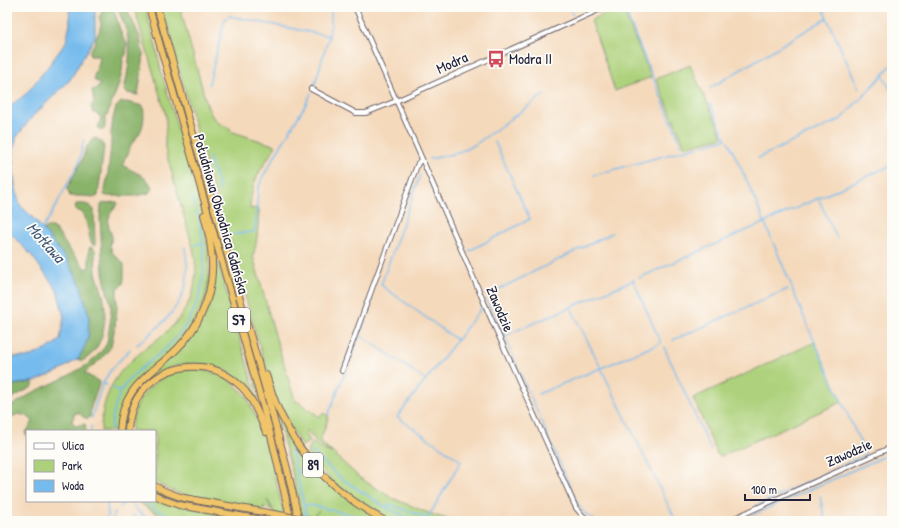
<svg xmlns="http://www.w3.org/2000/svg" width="899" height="528" viewBox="0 0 899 528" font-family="'Patrick Hand',sans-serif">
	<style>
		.green { fill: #add17b; stroke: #687a5b }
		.forest { fill: #8ab36b; stroke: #566a53 }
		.water { fill: #76bbed; stroke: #4c6e94 }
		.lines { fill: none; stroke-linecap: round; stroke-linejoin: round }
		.stream { stroke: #76bbed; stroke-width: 1.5 }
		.minor-casing { stroke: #6c6268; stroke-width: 6 }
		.highway-casing { stroke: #6c6268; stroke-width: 8 }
		.minor { stroke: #fff; stroke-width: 4 }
		.highway { stroke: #f0c469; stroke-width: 6 }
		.highway-bridge-casing { stroke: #6c6268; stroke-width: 8; stroke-linecap: butt }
		.highway-bridge { stroke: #f0c469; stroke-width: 6 }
		.labels { text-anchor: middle; stroke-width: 3.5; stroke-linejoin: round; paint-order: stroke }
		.shield { fill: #fdfcf7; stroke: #646373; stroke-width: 1 }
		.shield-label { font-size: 14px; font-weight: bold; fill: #22223b }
		.poi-label { font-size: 15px; fill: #22223b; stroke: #fdfcf7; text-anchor: start }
		.street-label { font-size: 15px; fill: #22223b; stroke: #fdfcf7 }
		.water-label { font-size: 16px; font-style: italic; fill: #3f5879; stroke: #fdfcf7 }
	</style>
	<rect width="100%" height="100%" fill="#fdfcf7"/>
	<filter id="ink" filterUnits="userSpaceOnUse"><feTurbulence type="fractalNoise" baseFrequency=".025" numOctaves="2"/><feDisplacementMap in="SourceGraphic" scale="8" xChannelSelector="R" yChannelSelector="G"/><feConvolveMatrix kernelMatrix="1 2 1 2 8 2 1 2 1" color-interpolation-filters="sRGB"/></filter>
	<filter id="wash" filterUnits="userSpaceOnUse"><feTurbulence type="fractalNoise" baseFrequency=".012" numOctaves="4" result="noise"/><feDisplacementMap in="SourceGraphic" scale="16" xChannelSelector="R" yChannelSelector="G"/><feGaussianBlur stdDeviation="0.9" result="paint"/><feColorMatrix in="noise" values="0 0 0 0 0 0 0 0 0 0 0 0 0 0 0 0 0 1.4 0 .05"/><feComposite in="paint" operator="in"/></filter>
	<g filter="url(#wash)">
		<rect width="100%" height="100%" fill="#f4d9bb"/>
		<g class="green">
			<path d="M134,7H145L156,46L161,71L202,211C205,227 208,243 209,260C211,294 196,327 172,350C163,359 152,366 143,374C127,389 118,409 117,431H101C101,407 109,384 125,367C137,354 152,344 165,333C191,311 201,281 193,248L165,149C164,137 167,127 166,116Z"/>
			<path d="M151,7H154L254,357L282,459L296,521H294Z"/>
			<path d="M161,7H180L206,102C211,117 215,123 230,128V131L276,146C261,169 251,180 250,209L258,208L259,209C258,225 258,241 253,256L275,335L295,400L320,417L322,413L329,416L320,441L360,478L392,498L431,514L454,521H390L374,513L340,489L307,454L309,448L313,442L321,449L332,453L329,451L320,446L307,430L305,432L310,441L304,445H301L281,411L268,375L221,213L207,168Z"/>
			<path d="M621,7H622L651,77L615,91L591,20Z"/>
			<path d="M690,65L723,137L685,147L656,79Z"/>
			<path d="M216,255L257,399L256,400C218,338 131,359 125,431H123C124,414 129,402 139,388L199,324L215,256Z"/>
			<path d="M815,342L842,402L721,456L717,454L693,398Z"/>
			<path d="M195,369L212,372L227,378L245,394L264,432L286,521H275L273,509L267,500L272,510L264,508V506L263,510C246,507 230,504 214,501C193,497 173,494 155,482V431H131C133,402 149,380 177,372C182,370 189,370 195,369Z"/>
			<path d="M276,412H277L311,465L381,521H328L322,520V518L313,517L319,511L313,516V521H303L292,472Z"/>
			<path d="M155,489L168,496L180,500L268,516V518L183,503L171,500L155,492Z"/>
			<path d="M155,498L253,521H180C164,517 151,512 138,501H155Z"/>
		</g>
		<g class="forest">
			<path d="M103,7H113L122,36L127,44L126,54L123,59L122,72L119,84L105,120V127L103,130H100L98,128L101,118L100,116L93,112L91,106L94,102L92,90L98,88L100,84L94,80C93,71 101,66 99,56H90V50C95,44 94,43 97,36C101,28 102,25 99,17L102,12Z"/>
			<path d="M117,7H126L140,37L143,54V62L138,95L127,93L124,90C128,72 132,52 127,34C125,24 120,16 117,7Z"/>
			<path d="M121,102H127L143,106C145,117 144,128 137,137C135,140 132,142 131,145C127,152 132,151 124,159V166L141,175L149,182L152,188L149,193L135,196H107L104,195L108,174L111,145V133L113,119L116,107Z"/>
			<path d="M96,138L102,142L104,147L98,196L96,197L82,196H70L67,189L83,158L86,148L93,139Z"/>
			<path d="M117,202L118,204L110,214L108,223L112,237L110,245L112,252L124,264V278L123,284L117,289V308L115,326L111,347L101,359L84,373L100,382L91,407L90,417L88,419L83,417L79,413H75L72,421L75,426L85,424L86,431H45L41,429L40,431H27V436L25,433L29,428L33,421L27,416L18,414L7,419V408L13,405L34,392L66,377L87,365L97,356L104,348L107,343L111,317V304L107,291L103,272L100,218L101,205L103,203Z"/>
			<path d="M76,204C84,204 89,203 94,210L95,246L91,243L87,225L83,213L75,209Z"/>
			<path d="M47,227H52L56,230L69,249L85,268H89V248L92,247L95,250C96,257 95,265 96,272C98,281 102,289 104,299C107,321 104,350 82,361L78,359L81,354L89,316L81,286L68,261L43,230Z"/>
			<path d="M32,382L34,384L32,387L7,401V386Z"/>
		</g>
		<path class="water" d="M69,7H94L95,13V37L70,80L32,117L16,138L13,162L15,185L20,205L36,221L68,261L81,286L89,316L88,339L81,354L78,359L57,372L36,381L7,386V357H28L46,350L60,340L64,317L57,290L32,256L11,234L7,226V113L10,106L26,94L50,64L66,42L70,24Z"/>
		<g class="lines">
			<g class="stream">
				<path d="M569,7L573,15"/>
				<path d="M832,7L824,11L859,89"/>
				<path d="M624,8L682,147"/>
				<path d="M883,75L892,64"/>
				<path d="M209,84L225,19L229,16L329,36"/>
				<path d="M314,87L329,36L331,24V7"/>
				<path d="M710,88L827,18"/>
				<path d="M728,141L747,181L792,287"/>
				<path d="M209,157L220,190"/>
				<path d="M758,158L841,119L883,75L892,93"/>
				<path d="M429,159C446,156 461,153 476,144L545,94"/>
				<path d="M420,175L381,285L457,340"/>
				<path d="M594,175L726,139L710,104"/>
				<path d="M818,198L837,238"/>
				<path d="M42,229L51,215L79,162L84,140"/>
				<path d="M233,234L253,232L255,230L258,189L262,178L307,102L311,93"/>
				<path d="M195,245L203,243"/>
				<path d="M469,251L530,219L495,142"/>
				<path d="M639,278L761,224L892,165"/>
				<path d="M487,295L612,233"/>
				<path d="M487,301L504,336L634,280"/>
				<path d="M572,310L601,368L661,343L633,280"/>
				<path d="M360,335L426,380"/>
				<path d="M504,336L578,505L582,511L596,521"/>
				<path d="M673,340L788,289"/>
				<path d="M137,345C160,326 184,308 187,276C188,266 186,256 185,247"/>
				<path d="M664,347L711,450"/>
				<path d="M103,383L110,371L130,349"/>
				<path d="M121,392C126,378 147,364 159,354C202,319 210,276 200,224C198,215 195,206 192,198"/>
				<path d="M538,394L601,368L676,521"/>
				<path d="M328,415L360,335L372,300"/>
				<path d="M92,418L96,403L103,383L107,385"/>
				<path d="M91,426V431"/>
				<path d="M111,431C112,417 115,404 120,392L113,388"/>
				<path d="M291,448L307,519"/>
				<path d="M312,451L338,476L387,508L416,521"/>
				<path d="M298,472L305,468"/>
				<path d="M820,496L825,521"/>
				<path d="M129,501L141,514L152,521"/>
				<path d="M143,501C158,513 175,518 194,521"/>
				<path d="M305,506L309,505L353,515"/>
				<path d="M756,506L866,455L816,345L792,289"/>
				<path d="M120,507L126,501"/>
				<path d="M387,508L389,504L425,517L428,518L429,516L461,461L397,417L457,340L483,306"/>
				<path d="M132,515L140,521"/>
				<path d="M106,521L108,515L107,504V501"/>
				<path d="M112,521L115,512"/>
				<path d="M739,521L892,453"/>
			</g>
		</g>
	</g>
	<g filter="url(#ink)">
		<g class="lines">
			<g class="minor-casing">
				<g id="minor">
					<path d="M355,7L422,159L493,323L576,508L583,516L590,521"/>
					<path d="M311,89L356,113H366L396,101L605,7"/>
					<path d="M342,371L412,179L418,163L422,159"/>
					<path d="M728,521L892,447"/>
				</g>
			</g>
			<g class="highway-casing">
				<g id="highway">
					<path d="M149,7L263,406L273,444L291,521"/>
					<path d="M157,7L267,394L287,468L299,521"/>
					<path d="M266,375C270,388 274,401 280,413C303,462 338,495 385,521"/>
					<path d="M120,431C122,386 150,376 177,349C197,329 211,300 212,272C213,253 209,233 204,215"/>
					<path d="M128,431C129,416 133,401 144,389C168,362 210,359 237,383C253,396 258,414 266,432"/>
					<path d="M155,486C164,492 174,495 184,498L274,514"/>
					<path d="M155,495L165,500L179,505L268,521"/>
				</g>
			</g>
			<use href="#minor" class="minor"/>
			<use href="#highway" class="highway"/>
			<g class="highway-bridge-casing">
				<path id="highway-bridge" d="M274,514L312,521"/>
			</g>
			<use href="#highway-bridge" class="highway-bridge"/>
		</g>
	</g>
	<defs>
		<g id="bus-bare" transform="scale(1.38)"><path d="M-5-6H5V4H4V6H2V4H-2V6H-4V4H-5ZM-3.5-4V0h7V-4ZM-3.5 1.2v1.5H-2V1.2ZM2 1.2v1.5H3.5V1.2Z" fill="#d1495b" stroke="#fdfcf7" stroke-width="2.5" paint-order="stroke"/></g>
	</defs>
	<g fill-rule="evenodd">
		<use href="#bus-bare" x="496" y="59"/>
	</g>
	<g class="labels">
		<g class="shield">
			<rect x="228" y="308" width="22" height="24" rx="3"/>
			<rect x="303" y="453" width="20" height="24" rx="3"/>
		</g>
		<g class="shield-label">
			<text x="239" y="325">S7</text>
			<text x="313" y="470">89</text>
		</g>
		<g class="poi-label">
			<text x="509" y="64">Modra II</text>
		</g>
		<g class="street-label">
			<text transform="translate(452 63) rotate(-24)" y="5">Modra</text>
			<text transform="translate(221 214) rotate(74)" y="5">Południowa Obwodnica Gdańska</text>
			<text transform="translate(500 309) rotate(67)" y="5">Zawodzie</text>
			<text transform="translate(849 453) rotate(-24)" y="5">Zawodzie</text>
		</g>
		<g class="water-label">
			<text transform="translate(46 242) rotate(48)" y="6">Motława</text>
		</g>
	</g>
	<rect width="899" height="528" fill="none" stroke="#fdfcf7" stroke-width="24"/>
	<rect x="26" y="430" width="130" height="72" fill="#fdfcf7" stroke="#a5a5ac"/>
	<rect x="34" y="443" width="20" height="6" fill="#ffffff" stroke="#a5a5ac"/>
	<text x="62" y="450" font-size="12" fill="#22223b">Ulica</text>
	<rect x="34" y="460" width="20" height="12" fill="#add17b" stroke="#a5a5ac"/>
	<text x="62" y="470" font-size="12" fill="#22223b">Park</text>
	<rect x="34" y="480" width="20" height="12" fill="#76bbed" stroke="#a5a5ac"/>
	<text x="62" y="490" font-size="12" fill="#22223b">Woda</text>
	<path d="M745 494v6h65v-6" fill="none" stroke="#22223b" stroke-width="2"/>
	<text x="751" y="494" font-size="12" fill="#22223b" stroke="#fdfcf7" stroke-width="3" paint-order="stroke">100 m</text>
</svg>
